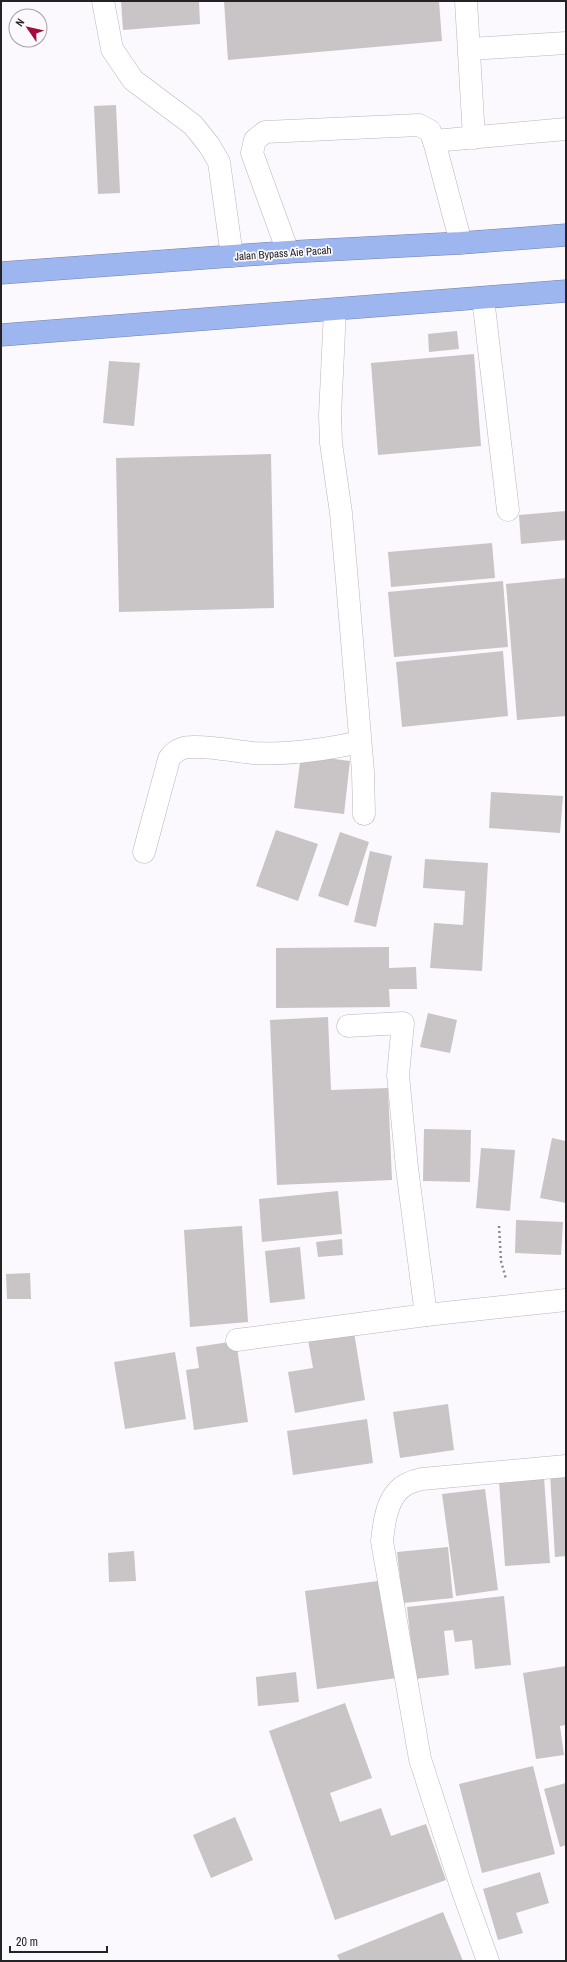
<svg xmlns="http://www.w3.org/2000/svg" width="567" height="1962" viewBox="0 0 567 1962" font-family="'Archivo Narrow',sans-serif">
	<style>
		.building { fill: #c9c4c5 }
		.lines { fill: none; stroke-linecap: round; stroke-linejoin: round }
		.minor-casing { stroke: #b8b6ba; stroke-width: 23 }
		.highway-casing { stroke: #7282a9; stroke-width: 23 }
		.path { stroke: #8a898c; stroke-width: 2.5; stroke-dasharray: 2 3; stroke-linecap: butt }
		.minor { stroke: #fff; stroke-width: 22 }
		.highway { stroke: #9db6f0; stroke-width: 22 }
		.labels { text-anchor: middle; stroke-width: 3.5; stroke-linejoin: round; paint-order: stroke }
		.street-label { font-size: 11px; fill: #232224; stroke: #fbf9fe }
	</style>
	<rect width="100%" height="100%" fill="#fbf9fe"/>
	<g class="building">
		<path d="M121,1H199L200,24L123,30Z"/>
		<path d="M224,1H439L442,41L228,60Z"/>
		<path d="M116,105L120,193L98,194L94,106Z"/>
		<path d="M457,331L459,349L429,352L428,334Z"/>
		<path d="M474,354L481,446L378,455L371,363Z"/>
		<path d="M109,361L140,363L134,426L103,423Z"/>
		<path d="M271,454L274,608L119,612L116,458Z"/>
		<path d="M566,511V540L521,544L519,515Z"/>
		<path d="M492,543L495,578L391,587L388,552Z"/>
		<path d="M566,578V716L517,720L506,584Z"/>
		<path d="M503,581L508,647L394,657L388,592Z"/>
		<path d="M503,651L508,716L402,727L396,662Z"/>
		<path d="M301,755L350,761L344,814L294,808Z"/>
		<path d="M491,792L563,796L560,833L489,828Z"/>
		<path d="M276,830L318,844L298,901L256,886Z"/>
		<path d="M340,832L369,842L348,906L318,896Z"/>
		<path d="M370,851L392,856L376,927L354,922Z"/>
		<path d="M425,859L488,863L482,971L430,968L434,923L463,925L465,891L423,888Z"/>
		<path d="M389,947V968L416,967L417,989H389L390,1007L276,1008V948Z"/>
		<path d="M428,1013L457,1020L450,1053L420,1047Z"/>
		<path d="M328,1017L331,1090L388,1088L392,1180L277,1185L270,1020Z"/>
		<path d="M424,1129L471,1130L470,1182L423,1181Z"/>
		<path d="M552,1138L566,1141V1203L540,1198Z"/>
		<path d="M481,1148L515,1150L510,1211L476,1208Z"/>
		<path d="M338,1191L342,1234L262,1242L259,1199Z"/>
		<path d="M516,1220L563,1222L561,1255L515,1253Z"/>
		<path d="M242,1226L248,1322L190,1327L184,1230Z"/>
		<path d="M342,1239L343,1255L318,1257L316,1242Z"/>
		<path d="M300,1247L305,1299L270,1303L265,1251Z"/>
		<path d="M30,1273L31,1299H7L6,1274Z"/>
		<path d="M354,1332L365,1400L295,1413L288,1372L313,1368L308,1340Z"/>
		<path d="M236,1341L248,1422L194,1430L186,1370L199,1368L196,1347Z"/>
		<path d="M175,1352L186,1419L125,1429L114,1362Z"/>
		<path d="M448,1404L454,1450L400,1458L393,1412Z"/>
		<path d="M367,1419L373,1463L293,1475L287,1431Z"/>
		<path d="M566,1473V1556L555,1557L550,1474Z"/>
		<path d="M544,1477L550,1563L505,1566L499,1481Z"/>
		<path d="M485,1489L498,1590L456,1596L442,1494Z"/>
		<path d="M448,1547L453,1598L403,1603L397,1552Z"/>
		<path d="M134,1551L136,1581L109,1582L108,1553Z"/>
		<path d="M385,1580L397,1678L317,1689L305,1591Z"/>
		<path d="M504,1596L511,1665L475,1669L472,1640L455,1642L453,1630L444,1631L449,1675L415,1679L407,1607Z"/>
		<path d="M566,1666V1725L560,1726L564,1755L536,1759L523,1673Z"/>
		<path d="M296,1672L299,1702L258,1706L256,1677Z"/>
		<path d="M345,1703L372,1778L330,1793L340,1822L381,1808L391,1836L426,1824L446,1880L335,1920L269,1731Z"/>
		<path d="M533,1766L555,1854L482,1873L459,1784Z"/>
		<path d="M566,1783V1845L560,1847L544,1789Z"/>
		<path d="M235,1817L253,1860L211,1878L193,1835Z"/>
		<path d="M540,1872L549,1903L516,1913L523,1933L498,1940L483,1889Z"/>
		<path d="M443,1912L463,1961H340L337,1955Z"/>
	</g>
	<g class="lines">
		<g class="minor-casing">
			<g id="minor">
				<path d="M103,1L112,49L133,80L193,125L209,145L219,162L232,256"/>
				<path d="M466,1L474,138"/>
				<path d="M470,49L566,43"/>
				<path d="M434,141L566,129"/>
				<path d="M288,252L252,153L255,140L265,132L419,125L430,131L434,141L461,243"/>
				<path d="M483,298L508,510"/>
				<path d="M335,310L330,415L331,443L341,513L347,581L363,772L364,814"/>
				<path d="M144,852L169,759C175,750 182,747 192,747C212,746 233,751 253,753C290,755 324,750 360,742"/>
				<path d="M348,1026L403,1023L398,1075L407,1168L426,1315"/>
				<path d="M237,1340L426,1315L566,1300"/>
				<path d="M488,1961L462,1889L420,1759L382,1541C384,1522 387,1494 407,1484C411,1482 417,1480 422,1479L566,1466"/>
			</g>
		</g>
		<g class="highway-casing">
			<g id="highway">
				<path d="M1,273L288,252L461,243L566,235"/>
				<path d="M1,335L566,291"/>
			</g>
		</g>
		<path class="path" d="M499,1226L501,1261L506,1279"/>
		<use href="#minor" class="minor"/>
		<use href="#highway" class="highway"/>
	</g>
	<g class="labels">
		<g class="street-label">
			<text transform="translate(283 253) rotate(-4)" y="4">Jalan Bypass Aie Pacah</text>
		</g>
	</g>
	<rect width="567" height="1962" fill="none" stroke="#232224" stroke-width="4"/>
	<g transform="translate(28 28) rotate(304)"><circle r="19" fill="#fbf9fe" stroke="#a5a3a7"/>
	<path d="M0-3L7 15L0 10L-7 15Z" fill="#a60c3b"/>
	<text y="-6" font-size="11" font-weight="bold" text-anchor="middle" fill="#232224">N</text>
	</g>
	<path d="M10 1946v6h97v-6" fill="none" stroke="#232224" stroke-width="2"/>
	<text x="16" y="1946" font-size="12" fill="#232224" stroke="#fbf9fe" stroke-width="3" paint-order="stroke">20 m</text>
</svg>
